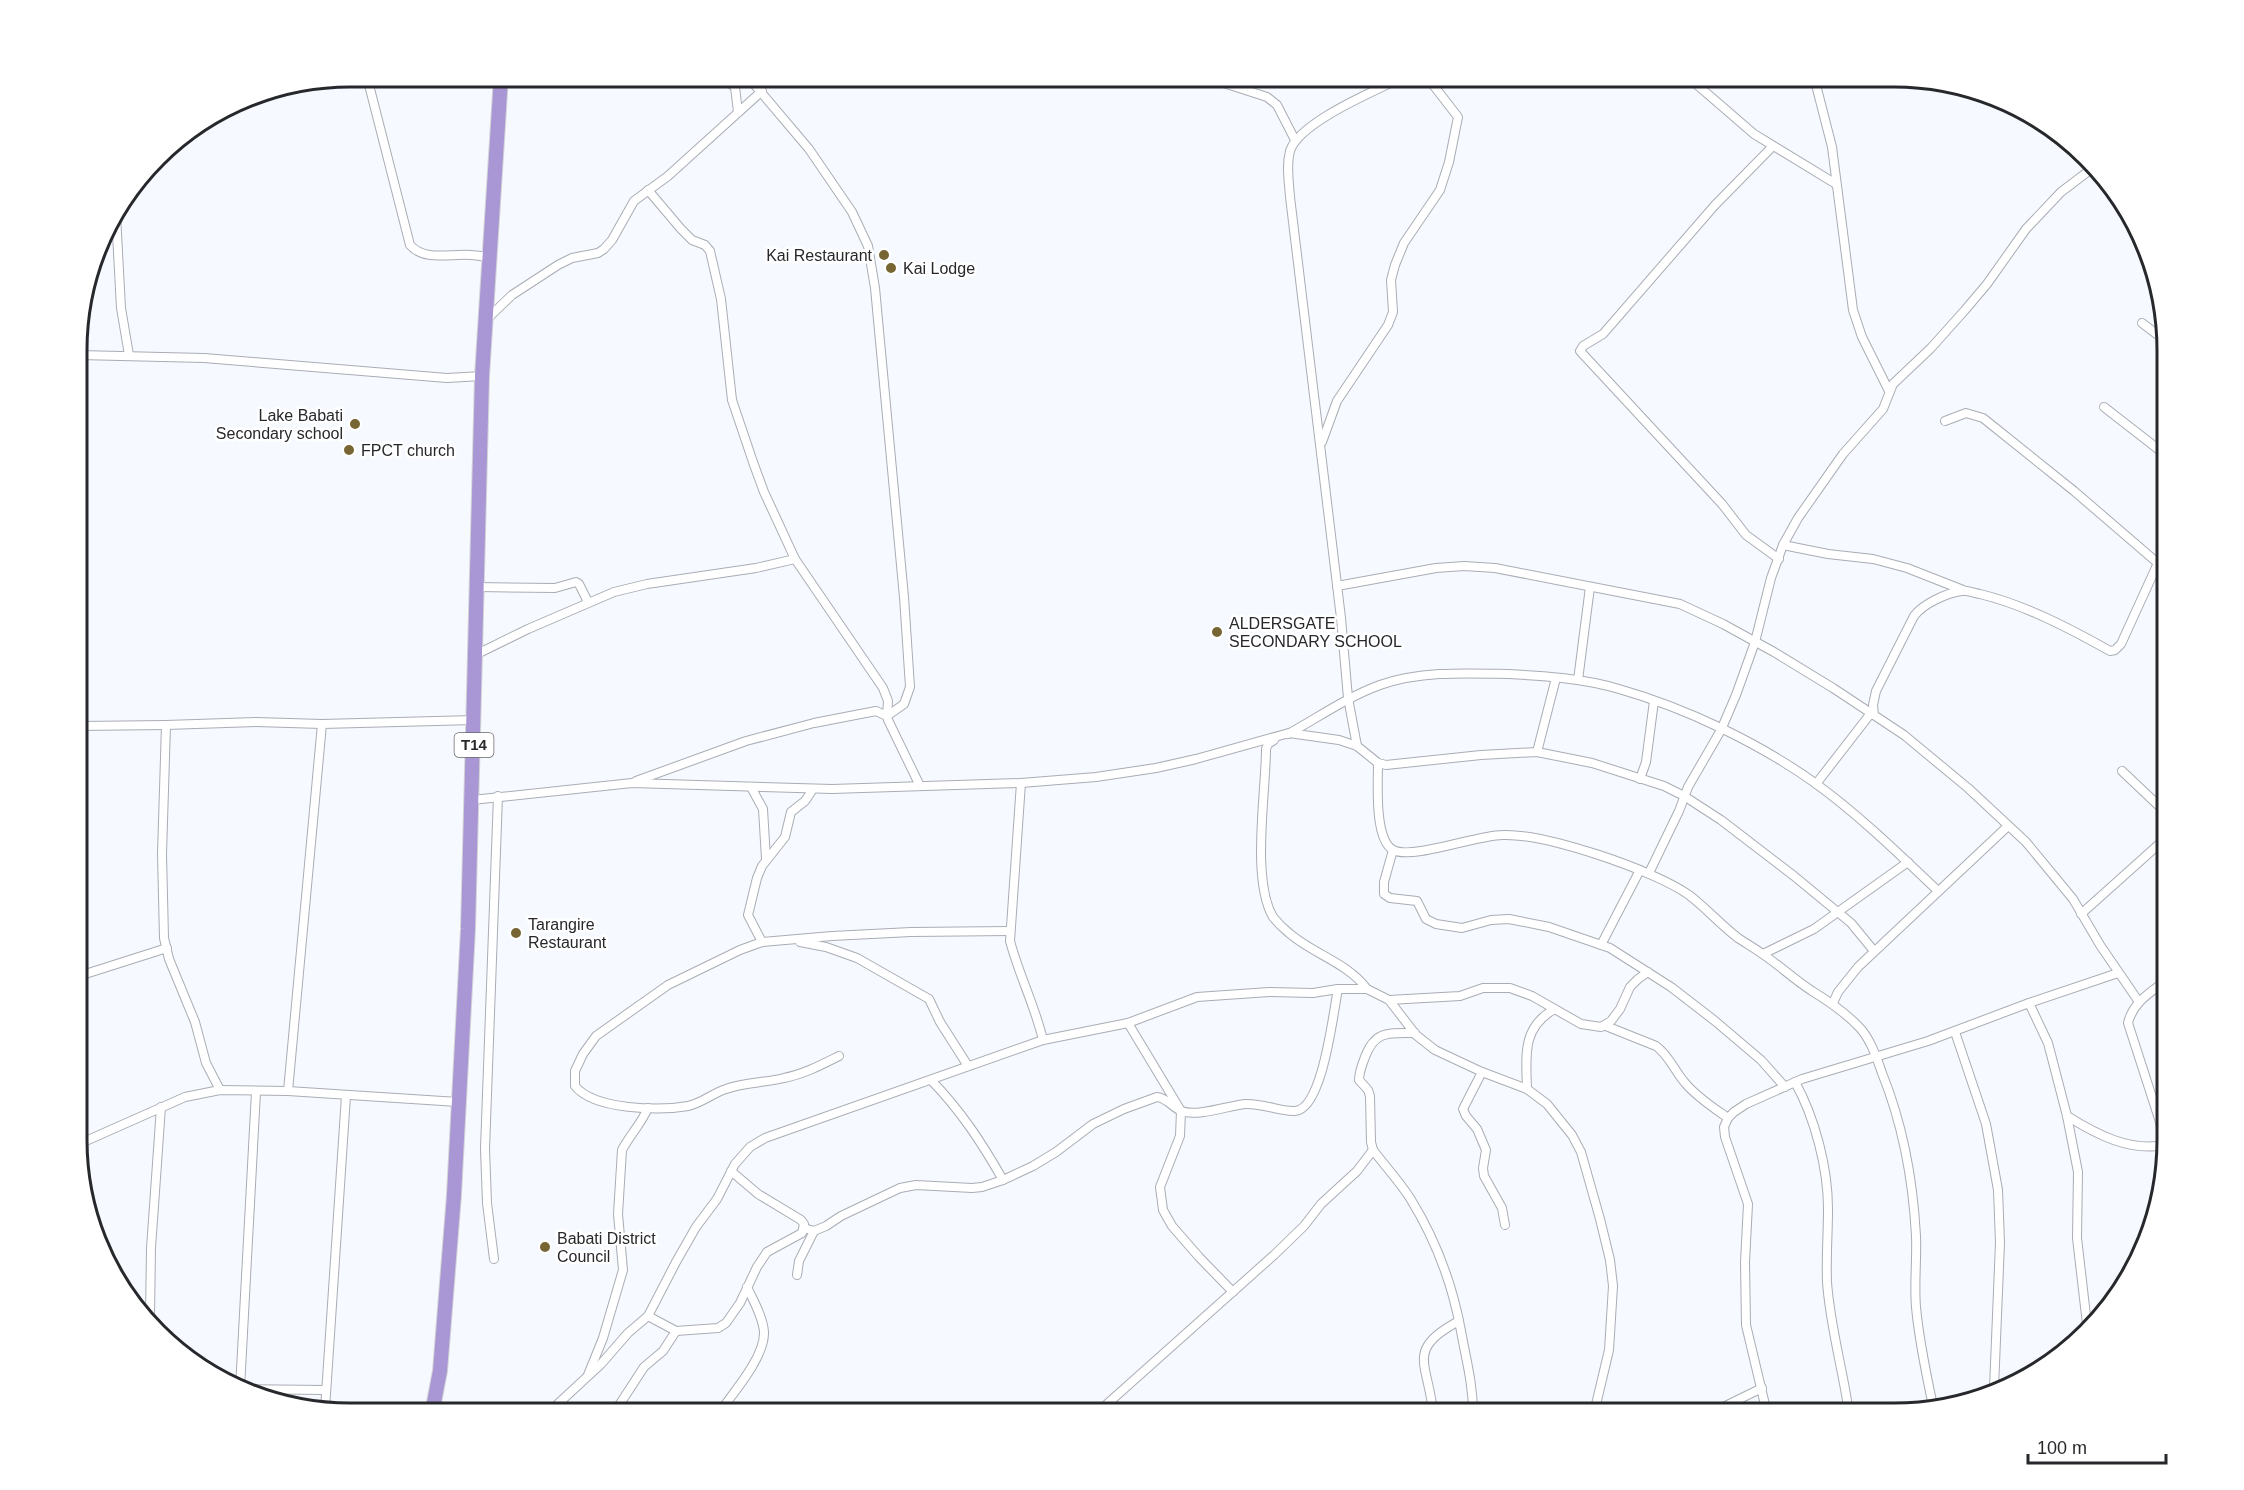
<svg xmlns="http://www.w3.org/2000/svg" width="2244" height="1490" viewBox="0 0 2244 1490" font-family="Arial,sans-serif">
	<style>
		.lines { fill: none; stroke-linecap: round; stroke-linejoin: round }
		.street-casing { stroke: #a9adb4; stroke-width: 10 }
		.highway-casing { stroke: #d4d4d5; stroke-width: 16 }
		.street { stroke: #fff; stroke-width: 8 }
		.highway { stroke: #a896d5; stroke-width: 14 }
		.poi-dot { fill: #776533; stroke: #fff; stroke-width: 2 }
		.labels { text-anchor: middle; stroke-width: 5; stroke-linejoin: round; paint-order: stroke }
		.shield { fill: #fff; stroke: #68686b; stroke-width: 1.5 }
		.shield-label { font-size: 15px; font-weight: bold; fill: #27282b }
		.poi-label { font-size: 16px; fill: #27282b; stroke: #fff; text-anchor: start }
		.rim { fill: none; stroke: #27282b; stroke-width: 3 }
	</style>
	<rect width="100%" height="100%" fill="#f6f9ff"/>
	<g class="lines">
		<g class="street-casing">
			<g id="street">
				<path d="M367,77L410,245C425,262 451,253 471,255C478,255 484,257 491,258"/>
				<path d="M720,77L735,87"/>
				<path d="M736,77L735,87L738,112"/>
				<path d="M748,77L809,149L852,212L868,246L875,288L904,597L910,687L904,704L887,716L888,720L920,786"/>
				<path d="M837,77C856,83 870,86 889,77"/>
				<path d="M1205,77L1267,97L1277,105L1295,140"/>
				<path d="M1688,77L1754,134L1836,184"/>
				<path d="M1814,77L1832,147L1853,310L1862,337L1889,391"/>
				<path d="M1773,146L1715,205L1603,334L1583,346L1580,351L1722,504L1746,535L1779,559"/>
				<path d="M116,215L121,308L129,355"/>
				<path d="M487,319L512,295L558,265L572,258L598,253L604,249L612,240L634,201L668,176L762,91"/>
				<path d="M2142,323L2167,342"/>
				<path d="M79,355L204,358L447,378L482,376"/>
				<path d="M2104,407L2167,456"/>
				<path d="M1945,421L1966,413L1983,418L2074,491L2167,571"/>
				<path d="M1322,442L1337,401L1388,325L1393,312L1391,280L1395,265L1404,243L1440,190L1449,162L1458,117L1427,77"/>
				<path d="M1783,545L1828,554L1873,559L1907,568L1963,590"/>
				<path d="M1337,586L1436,568L1464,566L1495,568L1680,604L1723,624L1774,652L1833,688L1904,735L1968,788L2026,842L2073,899L2100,945L2139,1002"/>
				<path d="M477,587L555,588L576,582L579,584L588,602"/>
				<path d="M475,655L528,629L614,592L647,584L756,568L795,559"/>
				<path d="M1578,680L1590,587"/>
				<path d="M1874,715L1873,705L1876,691L1914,616C1923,604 1946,593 1962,591C1967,590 1974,593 1980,594C2025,605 2069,628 2110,651L2115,650L2121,644L2158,563"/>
				<path d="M166,725L162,854L164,938L169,959L195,1022L206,1063L220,1090"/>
				<path d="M79,726L166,725L256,722L322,724L474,720"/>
				<path d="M1288,734C1319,717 1347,697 1380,685C1420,671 1465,673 1507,674C1544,676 1583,678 1619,689C1686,708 1759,743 1815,783C1859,815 1899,854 1938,891"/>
				<path d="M1274,740L1268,744L1266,749C1266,792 1251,880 1273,917C1277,922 1284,929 1289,933C1313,954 1348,963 1367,989"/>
				<path d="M1357,746L1348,698L1341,618L1290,197C1289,182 1286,166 1290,151C1299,122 1375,91 1403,77"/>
				<path d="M1537,752L1556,678"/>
				<path d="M1378,763C1378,783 1374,839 1393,850C1412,860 1478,835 1502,835C1545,833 1654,870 1689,895C1706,908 1721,925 1738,938C1747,944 1756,949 1764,955C1780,966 1795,980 1812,991C1830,1002 1846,1013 1860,1028C1871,1040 1877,1059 1882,1073C1903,1125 1913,1180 1916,1236C1917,1260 1914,1283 1916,1307C1919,1341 1926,1373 1933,1406"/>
				<path d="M2122,771L2160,807L2167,817"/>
				<path d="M1640,779L1646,762L1654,701"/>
				<path d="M636,781L746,741L814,723L876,711L887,716L888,701L883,688L795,559L764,492L753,462L732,400L721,299L710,251L705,245L692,240L681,229L648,190"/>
				<path d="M1021,783L1010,941C1019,975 1035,1006 1043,1040"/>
				<path d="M1816,784L1871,713"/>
				<path d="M751,787L763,809L766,859"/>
				<path d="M472,800L632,783L832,789L1021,783L1096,777L1156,768L1196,759L1289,733L1339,740L1357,746L1378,763L1386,765L1481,755L1537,752L1592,763L1664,786L1684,796L1721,820L1794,876L1851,923L1874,951"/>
				<path d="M1393,850L1384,882V894L1390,898L1417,901L1426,919L1436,924L1462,928L1491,920L1509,919L1549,927L1610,948L1671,987L1715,1021L1761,1060L1785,1087"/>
				<path d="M1649,873L1679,811L1688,787L1721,730L1736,695L1755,642L1771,578L1783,545L1798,518L1843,454L1883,409L1893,384L1931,348L1965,310L1987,284L2026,229L2061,192L2090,170"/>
				<path d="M2081,914L2167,837"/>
				<path d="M762,942L748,915L757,878L762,866L785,837L791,812L805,801L813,789"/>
				<path d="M800,942L826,947L857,958L929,999L940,1022L968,1066"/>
				<path d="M1601,945L1640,870"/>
				<path d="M1763,954L1814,929L1908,862"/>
				<path d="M79,976L167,948"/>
				<path d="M2167,980C2151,992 2133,1002 2128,1023L2160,1122L2167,1157"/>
				<path d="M1389,1000L1460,996L1483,988H1510L1532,996L1581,1024L1601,1027L1611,1021L1620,1009L1630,987L1638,979L1648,972"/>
				<path d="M1833,1003L1838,992L1858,967L2008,826"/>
				<path d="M2029,1003L2048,1043L2067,1116L2078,1172L2077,1238L2087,1324"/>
				<path d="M1128,1023L1181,1111L1180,1136L1160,1187L1163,1210L1172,1226L1199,1257L1233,1292"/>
				<path d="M1606,1026L1656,1046C1669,1055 1675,1072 1686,1084C1698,1098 1714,1108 1728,1118"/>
				<path d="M1955,1032L1986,1124L1998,1190L2000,1243L1994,1388"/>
				<path d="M1415,1033C1389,1033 1375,1030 1365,1057C1362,1065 1359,1072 1359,1080L1368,1090L1370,1096L1371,1142L1373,1150C1385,1166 1399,1181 1410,1198C1436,1240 1452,1282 1461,1331C1466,1359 1473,1384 1473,1413"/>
				<path d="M839,1056C821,1065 804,1074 784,1078C765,1083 744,1082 726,1089C713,1093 702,1103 688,1106C660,1111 594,1110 575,1086V1071L583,1054L596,1036L668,985L740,950L762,942L832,936L911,932L1010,931"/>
				<path d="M1482,1072L1463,1109L1466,1116L1477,1129L1486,1150L1483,1168L1484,1176L1502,1208L1505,1225"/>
				<path d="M931,1080C961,1111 982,1143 1003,1180"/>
				<path d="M1795,1082C1815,1118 1828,1168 1828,1209C1828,1234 1826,1258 1827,1282C1830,1326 1843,1370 1849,1413"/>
				<path d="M1527,1089C1526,1056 1522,1028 1553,1010"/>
				<path d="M288,1091L322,724"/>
				<path d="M2067,1116C2096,1134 2129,1152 2165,1145"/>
				<path d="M79,1144L185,1097L220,1090L288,1091L458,1102"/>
				<path d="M804,1228L814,1231L826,1226L841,1216L900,1188L916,1185L972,1188L982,1187L1003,1180L1033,1166L1056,1152L1093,1124L1124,1109L1157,1097C1167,1098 1172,1107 1181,1111C1198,1117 1227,1106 1245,1104C1263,1103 1280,1112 1295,1111C1323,1109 1333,1013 1338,989"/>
				<path d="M494,1259L487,1203L485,1149L498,796"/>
				<path d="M797,1275L799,1261L814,1231"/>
				<path d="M150,1316L151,1248L161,1107"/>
				<path d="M648,1316L676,1331L718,1328L726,1323L740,1303L757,1267L767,1252L802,1233L804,1224L801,1220L758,1194L731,1171"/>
				<path d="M588,1375L603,1338L623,1270L618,1214L622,1150C630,1135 641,1124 648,1108"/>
				<path d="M240,1388L256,1092"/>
				<path d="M242,1389L326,1390"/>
				<path d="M325,1409L346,1096"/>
				<path d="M548,1413L601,1364L628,1333L648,1316L676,1262L696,1227L717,1199L735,1164L750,1147L765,1138L1043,1040L1128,1023L1197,997L1269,992L1313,993L1338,989H1367L1389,1000L1416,1035L1435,1050L1482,1072L1527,1089L1547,1104L1572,1135L1581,1152L1600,1219L1610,1260L1613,1286L1609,1350L1594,1413"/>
				<path d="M614,1413L644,1367L663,1351L676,1331"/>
				<path d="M719,1413C733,1393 765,1357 764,1332C763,1317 753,1300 747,1287"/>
				<path d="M1097,1413L1274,1255L1304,1226L1321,1204L1357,1171L1373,1150"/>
				<path d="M1433,1413C1429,1364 1404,1350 1459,1321"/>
				<path d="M1711,1413L1762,1388"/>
				<path d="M1767,1413L1746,1325L1745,1262L1748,1204L1725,1137L1724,1127L1728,1118L1734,1112L1746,1104L1802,1079L1928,1041L2029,1003L2118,973"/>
			</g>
		</g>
		<g class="highway-casing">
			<path id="highway" d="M432,1413L440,1371L454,1195L468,929L482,376L501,77"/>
		</g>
		<use href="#street" class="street"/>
		<use href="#highway" class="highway"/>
	</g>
	<g class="poi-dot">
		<circle cx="884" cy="255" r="6"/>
		<circle cx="891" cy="268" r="6"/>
		<circle cx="355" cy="424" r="6"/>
		<circle cx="349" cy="450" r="6"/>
		<circle cx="1217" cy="632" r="6"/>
		<circle cx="516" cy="933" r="6"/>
		<circle cx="545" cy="1247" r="6"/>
	</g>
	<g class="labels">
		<rect class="shield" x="454.5" y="733" width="39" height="24" rx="4.5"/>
		<g class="shield-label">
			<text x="474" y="750">T14</text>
		</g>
		<g class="poi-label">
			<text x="872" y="261" text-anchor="end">Kai Restaurant</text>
			<text x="903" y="274">Kai Lodge</text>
			<text x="343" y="421" text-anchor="end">Lake Babati<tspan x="343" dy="18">Secondary school</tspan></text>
			<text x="361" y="456">FPCT church</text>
			<text x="1229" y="629">ALDERSGATE<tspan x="1229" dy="18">SECONDARY SCHOOL</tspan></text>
			<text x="528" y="930">Tarangire<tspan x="528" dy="18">Restaurant</tspan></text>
			<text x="557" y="1244">Babati District<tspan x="557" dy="18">Council</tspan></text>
		</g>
	</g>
	<path d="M0 0H2244V1490H0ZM350 87H1894A263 263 0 0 1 2157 350V1140A263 263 0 0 1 1894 1403H350A263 263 0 0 1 87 1140V350A263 263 0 0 1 350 87Z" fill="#fff" fill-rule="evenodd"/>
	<path class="rim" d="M350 87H1894A263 263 0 0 1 2157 350V1140A263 263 0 0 1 1894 1403H350A263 263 0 0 1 87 1140V350A263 263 0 0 1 350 87Z"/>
	<path d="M2028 1454v9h138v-9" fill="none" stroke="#27282b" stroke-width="3"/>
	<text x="2037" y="1454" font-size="18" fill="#27282b" stroke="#ffffff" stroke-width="4.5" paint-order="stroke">100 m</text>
</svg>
